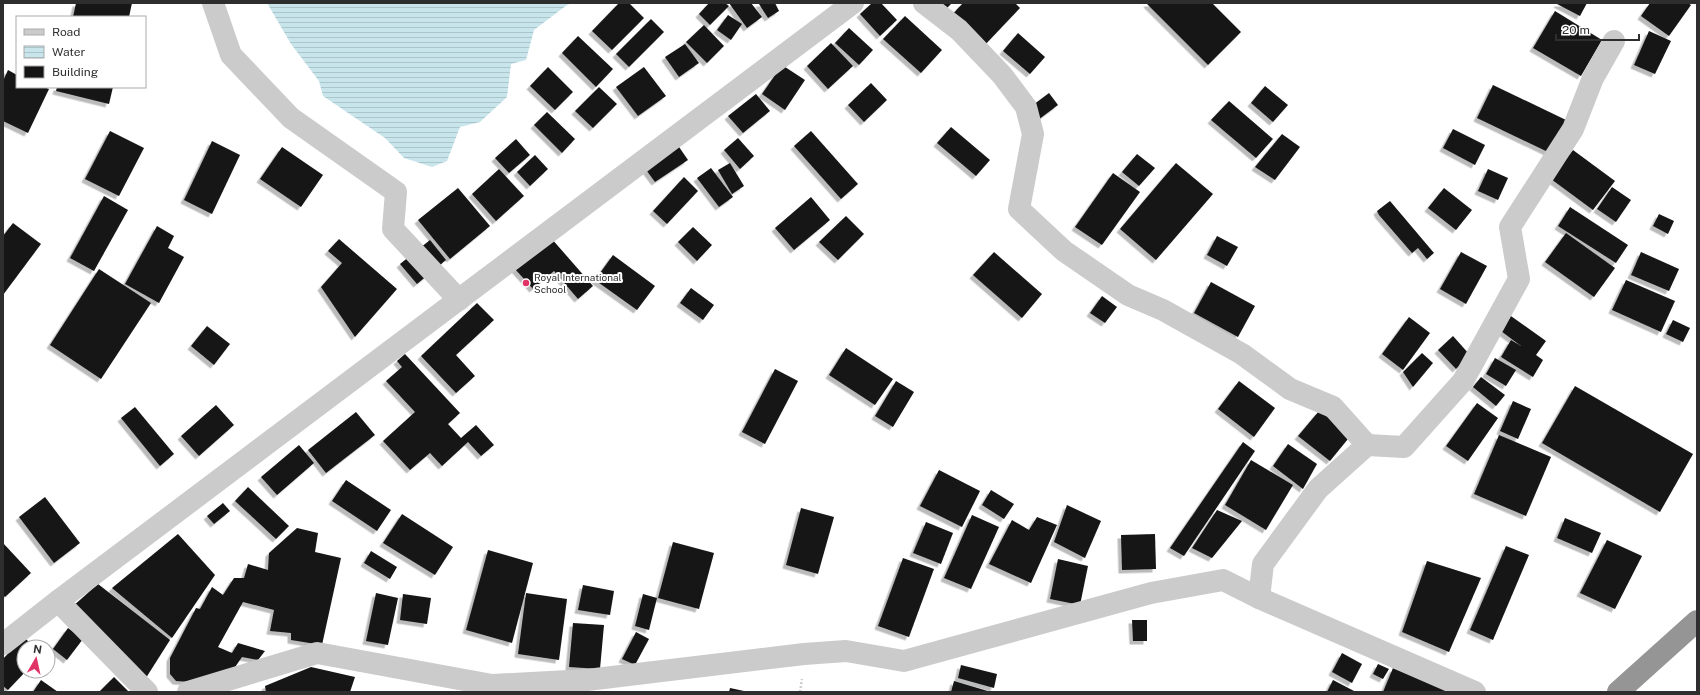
<svg xmlns="http://www.w3.org/2000/svg" width="1700" height="695" viewBox="0 0 1700 695" font-family="'Public Sans',sans-serif">
	<style>
		.water { fill: url(#water-rules) }
		.building { fill: #151515; filter: url(#shadow) }
		.lines { fill: none; stroke-linecap: round; stroke-linejoin: round }
		.path { stroke: #cbcbcb; stroke-width: 2.5; stroke-dasharray: 2 2; stroke-linecap: butt }
		.minor { stroke: #cbcbcb; stroke-width: 22 }
		.highway { stroke: #959595; stroke-width: 22 }
		.poi-dot { fill: #e13466; stroke: #fff; stroke-width: 1.5 }
		.labels { text-anchor: middle; stroke-width: 4; stroke-linejoin: round; paint-order: stroke }
		.poi-label { font-size: 10px; fill: #2e2e2e; stroke: #fff; text-anchor: start }
	</style>
	<defs>
		<pattern id="water-rules" width="6" height="5" patternUnits="userSpaceOnUse"><rect width="6" height="5" fill="#c8e5eb"/><path d="M0 2.5h6" fill="none" stroke="#acc5ca"/></pattern>
		<filter id="shadow"><feDropShadow dx="-3.5" dy="3.5" stdDeviation="0" flood-color="#0004"/></filter>
	</defs>
	<rect width="100%" height="100%" fill="#fff"/>
	<path class="water" d="M267,3H573L567,5L534,30L526,60L511,64L507,97L480,122L460,127L447,161L432,167L404,158L385,138L323,96L319,81L291,44Z"/>
	<g class="building">
		<path d="M76,3H132L129,17H73Z"/>
		<path d="M619,3H629L644,18L612,50L592,31Z"/>
		<path d="M709,3H725L729,6L710,25L699,14Z"/>
		<path d="M729,3H751L762,17L747,28Z"/>
		<path d="M761,3H775L779,11L768,18L759,4Z"/>
		<path d="M872,3H881L897,20L880,36L860,14Z"/>
		<path d="M931,3H952L941,14Z"/>
		<path d="M963,3H1015L1020,8L982,48L949,18Z"/>
		<path d="M1148,3H1212L1241,32L1208,65L1147,4Z"/>
		<path d="M1558,3H1587L1580,16L1557,4Z"/>
		<path d="M1650,3H1688L1691,5L1669,36L1641,16Z"/>
		<path d="M1555,11L1602,40L1581,76L1533,48Z"/>
		<path d="M728,15L742,24L731,40L717,30Z"/>
		<path d="M905,16L942,50L921,73L883,39Z"/>
		<path d="M651,19L664,32L629,67L616,54Z"/>
		<path d="M704,25L724,46L707,63L686,42Z"/>
		<path d="M849,28L873,50L859,65L835,43Z"/>
		<path d="M1649,31L1671,41L1655,74L1634,65Z"/>
		<path d="M1018,33L1045,57L1030,74L1003,51Z"/>
		<path d="M578,36L613,69L596,87L562,53Z"/>
		<path d="M831,43L853,66L828,89L807,66Z"/>
		<path d="M685,44L699,63L679,77L665,57Z"/>
		<path d="M782,65L805,80L785,110L762,94Z"/>
		<path d="M548,67L573,92L555,110L530,86Z"/>
		<path d="M644,67L666,96L638,116L616,87Z"/>
		<path d="M8,70L17,75V87H44L49,89L28,133L3,121V81Z"/>
		<path d="M871,83L887,100L864,122L848,105Z"/>
		<path d="M1493,85L1566,120L1550,153L1477,118Z"/>
		<path d="M1265,86L1288,105L1273,122L1251,103Z"/>
		<path d="M57,87H113L109,104L56,91Z"/>
		<path d="M599,87L617,104L593,128L575,111Z"/>
		<path d="M1049,93L1058,105L1038,120L1029,108Z"/>
		<path d="M756,94L770,111L743,133L728,116Z"/>
		<path d="M1229,101L1273,139L1256,158L1211,120Z"/>
		<path d="M547,112L575,139L562,153L534,125Z"/>
		<path d="M951,127L990,160L976,176L937,143Z"/>
		<path d="M1453,129L1485,145L1475,165L1443,148Z"/>
		<path d="M110,131L144,148L119,196L85,179Z"/>
		<path d="M811,131L858,184L841,199L794,146Z"/>
		<path d="M1282,134L1300,147L1275,180L1255,167Z"/>
		<path d="M738,138L754,156L740,169L724,150Z"/>
		<path d="M516,139L530,155L509,173L495,158Z"/>
		<path d="M212,141L240,155L212,214L184,200Z"/>
		<path d="M677,144L688,160L655,182L644,167Z"/>
		<path d="M282,147L323,175L301,207L260,179Z"/>
		<path d="M1573,150L1615,181L1593,210L1551,179Z"/>
		<path d="M1137,154L1155,168L1139,186L1122,172Z"/>
		<path d="M535,155L548,169L530,186L517,172Z"/>
		<path d="M730,163L744,186L732,194L718,170Z"/>
		<path d="M1176,163L1213,194L1156,260L1120,229Z"/>
		<path d="M711,168L733,197L719,207L697,178Z"/>
		<path d="M499,169L524,196L496,221L472,194Z"/>
		<path d="M1488,169L1508,178L1498,200L1478,191Z"/>
		<path d="M1113,173L1140,192L1102,245L1075,227Z"/>
		<path d="M684,177L698,191L667,224L653,211Z"/>
		<path d="M1612,187L1631,200L1616,222L1597,209Z"/>
		<path d="M458,188L490,226L450,259L418,220Z"/>
		<path d="M1444,188L1472,210L1456,230L1428,208Z"/>
		<path d="M104,196L128,210L94,271L70,258Z"/>
		<path d="M811,197L830,220L794,250L775,228Z"/>
		<path d="M1390,201L1434,253L1427,259L1418,248L1412,253L1379,215L1377,211Z"/>
		<path d="M1570,207L1628,245L1616,263L1558,226Z"/>
		<path d="M1659,214L1674,221L1668,234L1653,226Z"/>
		<path d="M846,216L864,234L838,260L819,242Z"/>
		<path d="M13,223L41,244L3,295V236Z"/>
		<path d="M157,226L174,236L168,248L184,257L159,303L125,284Z"/>
		<path d="M693,227L712,245L697,261L678,242Z"/>
		<path d="M1566,233L1615,268L1594,297L1545,262Z"/>
		<path d="M1217,236L1238,247L1227,266L1207,255Z"/>
		<path d="M551,238L593,286L578,299L554,271L533,289L515,269Z"/>
		<path d="M339,239L397,289L355,337L321,287L342,263L328,251Z"/>
		<path d="M430,240L446,260L417,284L400,264Z"/>
		<path d="M994,252L1042,294L1022,318L973,275Z"/>
		<path d="M1461,252L1487,266L1466,304L1440,289Z"/>
		<path d="M1641,252L1679,269L1669,291L1631,275Z"/>
		<path d="M613,255L655,286L637,310L595,280Z"/>
		<path d="M99,269L151,303L101,379L50,345Z"/>
		<path d="M1626,280L1675,301L1661,332L1612,310Z"/>
		<path d="M1211,282L1255,306L1238,337L1194,313Z"/>
		<path d="M691,288L714,305L703,320L680,303Z"/>
		<path d="M1102,296L1117,307L1105,323L1090,313Z"/>
		<path d="M477,303L494,320L456,355L475,376L456,393L421,356Z"/>
		<path d="M1508,314L1546,341L1536,355L1543,360L1533,377L1501,357L1511,340L1521,346L1497,328Z"/>
		<path d="M1409,317L1430,333L1403,370L1382,354Z"/>
		<path d="M1673,320L1690,328L1683,342L1666,334Z"/>
		<path d="M207,326L230,344L214,365L191,346Z"/>
		<path d="M1453,336L1470,355L1456,369L1438,350Z"/>
		<path d="M846,348L893,379L875,405L829,375Z"/>
		<path d="M1422,353L1433,363L1413,387L1403,372Z"/>
		<path d="M405,354L460,413L448,424L461,438L476,425L494,445L481,456L468,442L442,466L430,453L410,470L383,441L415,412L386,381L402,367L397,361Z"/>
		<path d="M1495,358L1516,370L1506,386L1486,374Z"/>
		<path d="M775,369L798,381L765,444L742,432Z"/>
		<path d="M1481,377L1505,395L1496,406L1473,387Z"/>
		<path d="M896,381L914,392L893,427L875,416Z"/>
		<path d="M1239,381L1275,408L1254,437L1218,409Z"/>
		<path d="M1575,386L1693,454L1660,512L1542,443Z"/>
		<path d="M1513,401L1531,409L1518,439L1500,431Z"/>
		<path d="M1477,403L1498,418L1468,461L1446,446Z"/>
		<path d="M216,405L234,425L199,456L181,436Z"/>
		<path d="M135,407L174,454L160,466L121,418Z"/>
		<path d="M1319,411L1352,434L1330,461L1298,436Z"/>
		<path d="M356,412L375,435L326,473L308,450Z"/>
		<path d="M1499,435L1551,457L1526,516L1474,494Z"/>
		<path d="M1243,442L1255,451L1184,556L1170,548Z"/>
		<path d="M1288,444L1317,464L1303,489L1273,466Z"/>
		<path d="M299,445L314,463L277,495L261,477Z"/>
		<path d="M1251,460L1293,485L1266,530L1225,505Z"/>
		<path d="M939,470L980,491L962,527L920,506Z"/>
		<path d="M346,480L391,510L377,531L332,501Z"/>
		<path d="M248,487L289,526L276,539L235,501Z"/>
		<path d="M991,490L1014,504L1004,519L982,505Z"/>
		<path d="M45,497L80,543L54,563L19,517Z"/>
		<path d="M223,503L230,511L214,524L207,516Z"/>
		<path d="M1067,505L1101,521L1085,558L1054,542Z"/>
		<path d="M801,508L834,517L818,574L786,565Z"/>
		<path d="M1217,510L1242,521L1212,558L1192,548Z"/>
		<path d="M402,514L453,547L435,575L383,543Z"/>
		<path d="M972,515L999,527L971,589L944,578Z"/>
		<path d="M1037,517L1057,525L1031,583L989,564L1012,520L1029,530Z"/>
		<path d="M1565,518L1601,533L1592,553L1557,538Z"/>
		<path d="M926,522L953,533L941,564L913,553Z"/>
		<path d="M297,528L318,533L315,552L341,558L322,645L291,640V633L270,631L274,610L243,602L218,647L232,653L238,643L265,651L258,660L242,657L231,673L191,682L176,681L170,674V658L196,608L200,609L212,587L223,595L234,578H244L248,564L268,570L269,553Z"/>
		<path d="M178,534L215,575L172,638L112,588Z"/>
		<path d="M1155,534L1156,569L1122,570L1121,535Z"/>
		<path d="M1607,540L1642,556L1615,609L1580,593Z"/>
		<path d="M673,542L714,553L699,609L658,598Z"/>
		<path d="M3,543L31,573L5,597L3,595Z"/>
		<path d="M1506,546L1529,555L1493,640L1470,630Z"/>
		<path d="M488,550L533,563L512,643L466,630Z"/>
		<path d="M371,551L397,567L390,579L364,563Z"/>
		<path d="M903,558L934,569L909,637L878,626Z"/>
		<path d="M1058,559L1088,566L1080,605L1050,599Z"/>
		<path d="M1427,561L1481,578L1449,652L1402,632Z"/>
		<path d="M98,584L170,640L144,681L72,607Z"/>
		<path d="M583,585L614,591L610,615L578,610Z"/>
		<path d="M376,593L398,598L388,645L366,641Z"/>
		<path d="M526,593L567,599L559,660L518,654Z"/>
		<path d="M403,594L431,598L427,624L400,620Z"/>
		<path d="M643,594L657,598L649,630L635,626Z"/>
		<path d="M1132,620H1147V641H1133Z"/>
		<path d="M573,623L604,625L600,669L569,667Z"/>
		<path d="M68,628L83,639L67,660L53,649Z"/>
		<path d="M636,632L649,639L635,665L622,659Z"/>
		<path d="M24,637L34,647H24V671H26L8,690L3,686V659Z"/>
		<path d="M1342,653L1362,664L1352,683L1332,672Z"/>
		<path d="M1378,664L1389,669L1383,679L1373,674Z"/>
		<path d="M961,665L997,674L994,688L958,678Z"/>
		<path d="M311,667L355,677L350,692H266L265,686Z"/>
		<path d="M1393,668L1453,692H1383Z"/>
		<path d="M114,677L129,692H99Z"/>
		<path d="M41,680L58,692H33Z"/>
		<path d="M1333,680L1356,692H1327Z"/>
		<path d="M954,681L991,692H951Z"/>
		<path d="M730,688L744,691V692H729Z"/>
	</g>
	<g class="lines">
		<path class="path" d="M800,692L802,679"/>
		<g class="minor">
			<path d="M213,3L231,55L291,118L396,192L393,229L459,300"/>
			<path d="M924,3L959,30L1002,75L1026,107L1033,134L1019,209L1064,251L1128,295L1163,310L1242,354L1290,389L1333,407L1367,445L1318,489L1263,564L1259,598"/>
			<path d="M1367,445L1404,447L1463,381L1519,279L1510,227L1573,129L1593,78L1614,41"/>
			<path d="M58,601L147,692"/>
			<path d="M3,644L58,601L853,3"/>
			<path d="M188,692L317,653L492,685L587,680L804,654L846,651L904,661L1151,593L1223,580L1259,598L1475,692"/>
		</g>
		<path class="highway" d="M1618,692L1697,621"/>
	</g>
	<circle class="poi-dot" cx="526" cy="283" r="4"/>
	<g class="labels">
		<g class="poi-label">
			<text x="534" y="281">Royal International<tspan x="534" dy="12">School</tspan></text>
		</g>
	</g>
	<rect width="1700" height="695" fill="none" stroke="#2e2e2e" stroke-width="8"/>
	<rect x="16" y="16" width="130" height="72" fill="#ffffff" stroke="#ababab"/>
	<rect x="24" y="29" width="20" height="6" fill="#cbcbcb" stroke="#ababab"/>
	<text x="52" y="36" font-size="12" fill="#2e2e2e">Road</text>
	<rect x="24" y="46" width="20" height="12" fill="url(#water-rules)" stroke="#ababab"/>
	<text x="52" y="56" font-size="12" fill="#2e2e2e">Water</text>
	<rect x="24" y="66" width="20" height="12" fill="#151515" stroke="#ababab"/>
	<text x="52" y="76" font-size="12" fill="#2e2e2e">Building</text>
	<g transform="translate(36 659) rotate(9)"><circle r="19" fill="#ffffff" stroke="#ababab"/>
	<path d="M0-3L7 15L0 10L-7 15Z" fill="#e13466"/>
	<text y="-6" font-size="11" font-weight="bold" text-anchor="middle" fill="#2e2e2e">N</text>
	</g>
	<path d="M1556 34v6h83v-6" fill="none" stroke="#2e2e2e" stroke-width="2"/>
	<text x="1562" y="34" font-size="12" fill="#2e2e2e" stroke="#ffffff" stroke-width="3" paint-order="stroke">20 m</text>
</svg>
